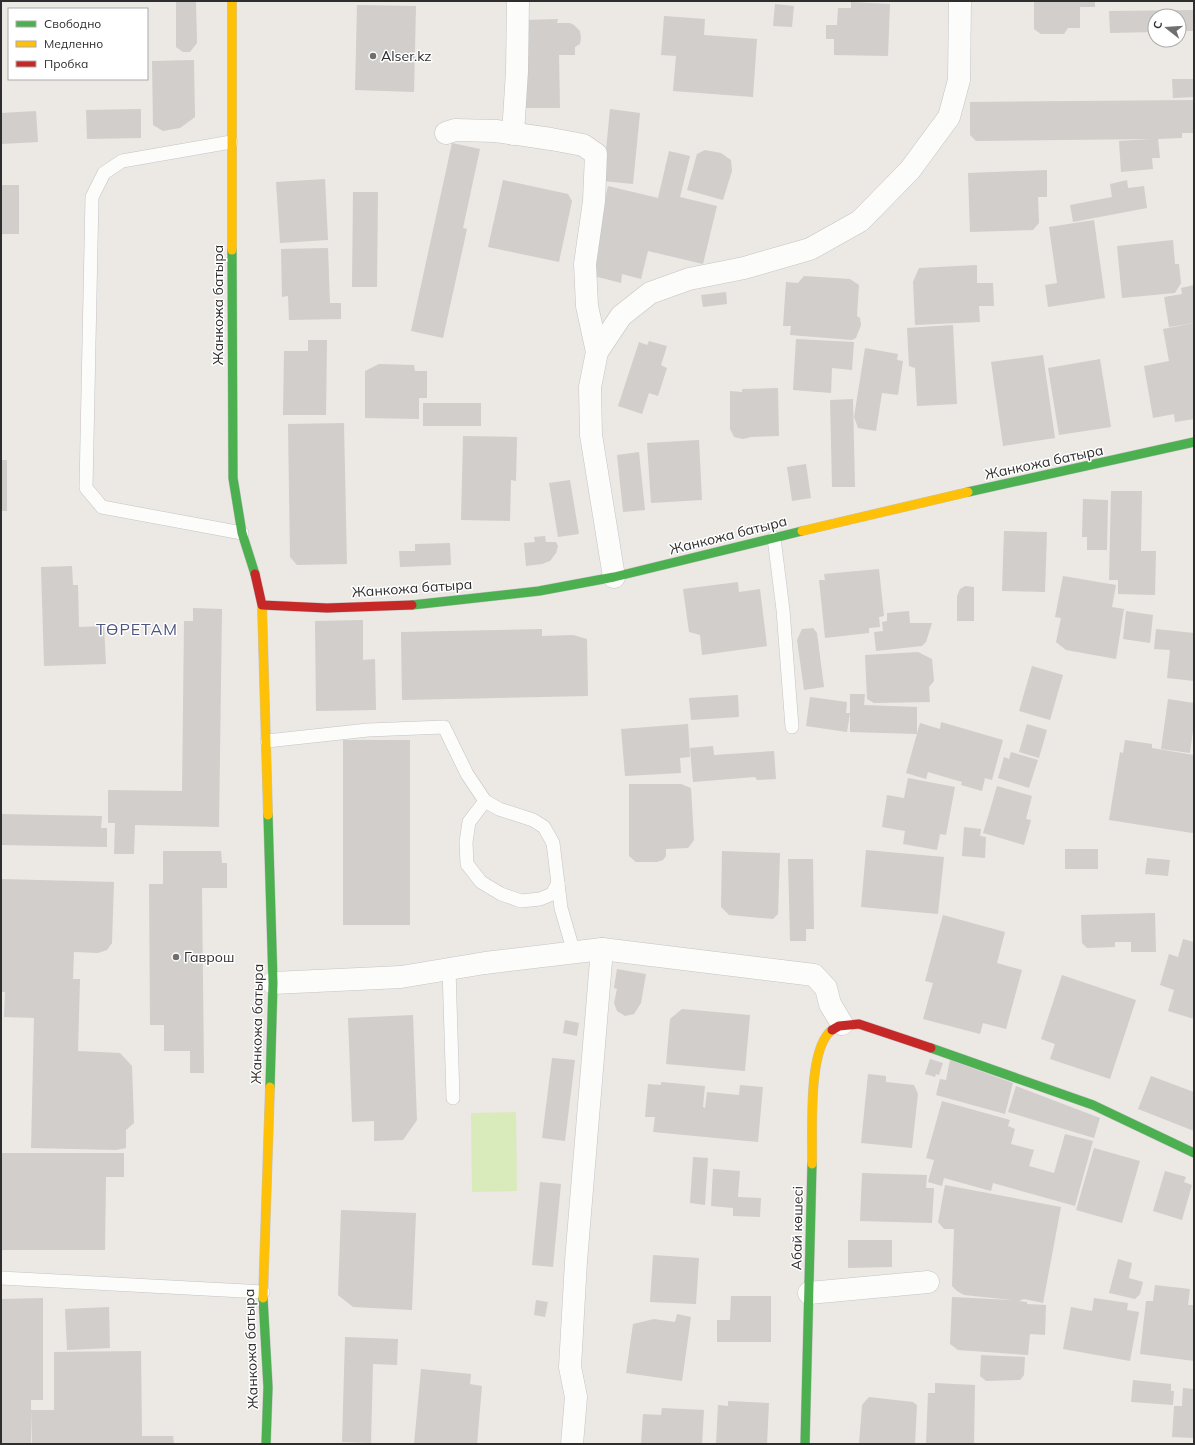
<svg xmlns="http://www.w3.org/2000/svg" width="1195" height="1445" viewBox="0 0 1195 1445" font-family="Mulish,sans-serif">
	<style>
		.pitch { fill: #d9eabb }
		.building { fill: #d1cecb }
		.lines { fill: none; stroke-linecap: round; stroke-linejoin: round }
		.lane-casing { stroke: #c5c4c5; stroke-width: 14 }
		.street-casing { stroke: #c5c4c5; stroke-width: 23 }
		.fast-casing { stroke: #c5c4c5; stroke-width: 10 }
		.slow-casing { stroke: #c5c4c5; stroke-width: 10 }
		.jam-casing { stroke: #c5c4c5; stroke-width: 10 }
		.lane { stroke: #fcfcfb; stroke-width: 13 }
		.street { stroke: #fcfcfb; stroke-width: 22 }
		.fast { stroke: #4caf50; stroke-width: 9 }
		.slow { stroke: #ffc107; stroke-width: 9 }
		.jam { stroke: #c62828; stroke-width: 9 }
		.poi-dot { fill: #706f6e; stroke: #fff; stroke-width: 1.5 }
		.labels { text-anchor: middle; stroke-width: 3; stroke-linejoin: round; paint-order: stroke }
		.poi-label { font-size: 14px; fill: #2e2e2e; stroke: #fff; text-anchor: start }
		.street-label { font-size: 14px; fill: #2e2e2e; stroke: #fff }
		.quarter-label { font-size: 16px; letter-spacing: 1px; fill: #4d5680; stroke: #fff }
	</style>
	<rect width="100%" height="100%" fill="#ece8e4"/>
	<path class="pitch" d="M516,1112L517,1191L472,1192L471,1113Z"/>
	<g class="building">
		<path d="M176,1H196L197,43L190,52H183L176,47Z"/>
		<path d="M1034,1H1095V7H1080V28H1068L1064,34H1041L1034,29Z"/>
		<path d="M851,2L890,4L888,56L834,55V39H826V25H837L838,8H851Z"/>
		<path d="M775,4L794,6L792,27L773,26Z"/>
		<path d="M357,5L416,6L414,92L355,90Z"/>
		<path d="M1194,10V31H1179V16H1155V32L1110,33L1109,11Z"/>
		<path d="M664,16L705,19L704,35L757,39L753,97L673,91L676,56L661,55Z"/>
		<path d="M558,19L557,23H570L574,25L580,31L581,38L580,44L575,47V55H559L560,108H525L524,20Z"/>
		<path d="M194,60L195,117L180,128L163,131L153,125L152,61Z"/>
		<path d="M1172,79H1194V97L1173,98Z"/>
		<path d="M1194,100V133H1182V138L1158,139L1160,158H1152L1153,169L1121,172L1119,141L1151,139L976,141L970,135V102Z"/>
		<path d="M141,109V138L87,139L86,110Z"/>
		<path d="M610,109L640,113L633,184L603,181Z"/>
		<path d="M36,111L38,142L1,144V113Z"/>
		<path d="M452,143L480,149L463,228L467,229L443,338L411,331Z"/>
		<path d="M705,150L721,153L731,160L732,171L723,200L687,190L697,154Z"/>
		<path d="M669,151L690,156L680,197L717,206L703,264L648,251L641,279L622,274L621,283L586,274L608,186L658,198Z"/>
		<path d="M1047,170V197H1038L1039,223L1033,230L970,232L968,173Z"/>
		<path d="M325,179L328,240L280,243L276,182Z"/>
		<path d="M503,180L568,194L572,201L559,262L488,247Z"/>
		<path d="M1127,180L1128,188L1144,186L1147,208L1073,222L1070,205L1112,197L1110,184Z"/>
		<rect x="1" y="185" width="18" height="49"/>
		<path d="M353,192H378L377,287H352Z"/>
		<path d="M1094,220L1105,298L1048,307L1045,285L1057,283L1049,227Z"/>
		<path d="M1173,240L1175,264H1179L1181,283L1175,293L1122,298L1117,246Z"/>
		<path d="M328,248L330,303H341V319L289,320L288,296L282,297L281,249Z"/>
		<path d="M977,265V283H993L994,306H979L980,322L915,325L913,282L919,268Z"/>
		<path d="M804,276L850,279L859,285L857,316L860,318L861,325L856,338L852,340L790,335L791,326H783L786,282L798,283Z"/>
		<path d="M1194,285V311H1193L1194,323L1169,327L1164,297L1182,294L1181,288Z"/>
		<path d="M726,292L727,304L703,307L701,295Z"/>
		<path d="M1194,323V419L1175,422L1174,414L1153,418L1144,366L1169,361L1163,329Z"/>
		<path d="M953,325L957,404L917,406L915,368L909,366L907,328Z"/>
		<path d="M796,339L854,342L852,370L832,368L831,393L793,390Z"/>
		<path d="M308,340H327L326,415H283L284,351H308Z"/>
		<path d="M649,341L667,346L661,365L667,368L658,396L649,393L642,414L618,406L639,342L647,345Z"/>
		<path d="M865,348L898,354L897,360L903,361L898,395L882,393L876,431L858,428L854,417Z"/>
		<path d="M1043,355L1055,438L1003,446L991,362Z"/>
		<path d="M1100,359L1111,427L1059,435L1048,368Z"/>
		<path d="M379,364L414,365L415,371H427V398H419V419L365,418V371Z"/>
		<path d="M778,388L779,436L751,437L743,439L734,437L730,429V391L742,392V389Z"/>
		<path d="M853,399L855,487H832L830,400Z"/>
		<rect x="423" y="403" width="58" height="23"/>
		<path d="M344,423L347,564L297,565L290,557L288,424Z"/>
		<path d="M463,436L517,437L516,481L511,480L510,521L461,520Z"/>
		<path d="M699,440L702,500L651,503L647,443Z"/>
		<path d="M639,452L645,510L623,512L617,455Z"/>
		<rect x="1" y="460" width="6" height="51"/>
		<path d="M806,464L811,498L792,501L787,467Z"/>
		<path d="M570,480L579,534L558,537L549,483Z"/>
		<path d="M1111,491H1142L1141,551H1156L1155,595L1118,594V580H1109Z"/>
		<path d="M1083,499L1108,500L1107,550H1087V537H1082Z"/>
		<path d="M1004,531L1047,532L1045,592L1002,591Z"/>
		<path d="M545,536L546,542H556L558,546L556,553L550,561L542,564L526,566L524,543L535,542L534,537Z"/>
		<path d="M450,543L451,565L400,567L399,551H415V544Z"/>
		<path d="M72,566L73,585H78L79,627L104,626L106,664L44,666L41,567Z"/>
		<path d="M879,569L884,616L879,617L880,627L869,628V633L825,638L819,580H825L824,574Z"/>
		<path d="M1063,576L1116,585L1112,607L1124,609L1116,659L1066,650L1056,642L1061,618L1055,617Z"/>
		<path d="M738,582L739,592L760,589L767,646L702,655L700,635L689,632L683,589Z"/>
		<path d="M965,586L974,587V621H957V596L960,589Z"/>
		<path d="M193,608L222,609L219,827L135,825L134,854H114L115,823H108V790L182,791L184,621H193Z"/>
		<path d="M909,611L910,623H932L926,642L922,646L876,651L874,632L883,631L882,622L887,621V613Z"/>
		<path d="M1126,611L1153,615L1150,643L1123,639Z"/>
		<path d="M363,620V660L375,659L376,710L316,711L315,621Z"/>
		<path d="M813,628L817,633L824,687L804,690L797,640L802,629Z"/>
		<path d="M542,629V636L573,635L587,639L588,696L402,700L401,632Z"/>
		<path d="M1156,629L1194,633V681L1167,678L1170,650L1154,649Z"/>
		<path d="M918,652L932,659L934,681L929,687L930,702L874,703L867,699L865,655Z"/>
		<path d="M1032,666L1063,675L1050,720L1019,711Z"/>
		<path d="M850,694H865L864,705L917,707V734L850,732Z"/>
		<path d="M738,695L739,717L691,720L689,698Z"/>
		<path d="M810,697L847,702L846,713H850L847,732L806,726Z"/>
		<path d="M1168,699L1194,703V723L1190,753L1161,749Z"/>
		<path d="M941,722L1003,740L992,780L985,778L982,791L961,785L962,782L928,772L926,779L906,773L920,723L940,729Z"/>
		<path d="M688,724L690,757L680,758L681,773L625,776L621,729Z"/>
		<path d="M1027,724L1047,730L1039,758L1019,752Z"/>
		<rect x="343" y="740" width="67" height="185"/>
		<path d="M1125,740L1152,744V748L1194,755V832L1192,833L1109,820L1120,752L1123,753Z"/>
		<path d="M713,746L714,755L774,751L776,779L757,780L755,777L693,782L690,748Z"/>
		<path d="M1011,752L1038,760L1029,788L998,778L1004,757L1009,759Z"/>
		<path d="M908,778L955,787L946,835L940,834L937,850L903,844L905,831L882,827L887,795L904,798Z"/>
		<path d="M629,784H681L691,788L694,840L688,848L666,849V856L663,860L657,862H636L629,856Z"/>
		<path d="M997,786L1032,796L1026,819L1031,820L1024,845L983,833Z"/>
		<path d="M1,814L102,816L101,828H107V847L1,845Z"/>
		<path d="M964,827L981,829L980,836L986,837L985,858L962,856Z"/>
		<rect x="1065" y="849" width="33" height="20"/>
		<path d="M866,850L944,857L938,914L861,907Z"/>
		<path d="M163,851H221L222,863H227V888H202L204,1073H190V1051H164V1025H150L149,884H163Z"/>
		<path d="M722,851L780,853L778,914L773,919L729,915L721,907Z"/>
		<path d="M1147,858L1170,860L1168,876L1145,874Z"/>
		<path d="M788,859H813L814,929H806V941H790Z"/>
		<path d="M1,879L114,882L112,943L107,950L98,953L74,952L73,979H80L78,1051L120,1053L132,1066L134,1123L126,1130V1148L116,1150L31,1148L34,1018L4,1017L5,992H1Z"/>
		<path d="M1155,913L1156,952H1131V942H1115V947L1087,948L1082,943L1081,915Z"/>
		<path d="M943,915L1005,932L997,963L1022,970L1006,1029L983,1023L980,1034L923,1019L933,983L925,981Z"/>
		<path d="M1183,939L1194,942V1019L1168,1011L1174,990L1160,985L1169,954L1178,957Z"/>
		<path d="M617,969L646,974L641,1003L634,1014L625,1016L617,1011L614,1003L617,989L614,988Z"/>
		<path d="M1062,975L1136,1000L1110,1079L1050,1059L1055,1044L1041,1039Z"/>
		<path d="M682,1009L750,1015L745,1071L666,1064L670,1019Z"/>
		<path d="M413,1015L417,1120L403,1140L374,1141V1121L352,1122L348,1018Z"/>
		<path d="M565,1020L579,1023L577,1036L563,1033Z"/>
		<path d="M552,1058L575,1060L565,1141L542,1138Z"/>
		<path d="M930,1059L943,1063L939,1075L936,1074L935,1077L925,1074Z"/>
		<path d="M950,1060L1013,1083L1005,1114L936,1095L940,1079L946,1080Z"/>
		<path d="M868,1074L886,1076V1082L914,1085L918,1094L912,1148L861,1143Z"/>
		<path d="M1151,1076L1194,1092V1131L1138,1109Z"/>
		<path d="M661,1082L705,1086L703,1107L705,1108L707,1092L739,1095L740,1085L763,1087L758,1142L653,1132L655,1117H645L648,1084L661,1085Z"/>
		<path d="M1016,1086L1100,1118L1094,1138L1008,1112Z"/>
		<path d="M942,1101L1010,1120L1008,1126L1015,1129L1011,1144L1034,1150L1029,1166L1054,1173L1065,1134L1093,1141L1075,1206L993,1183L991,1191L944,1178L942,1186L928,1182L934,1160L926,1158Z"/>
		<path d="M1094,1148L1140,1161L1122,1223L1076,1210Z"/>
		<path d="M1,1153H124V1177H106L105,1250H1Z"/>
		<path d="M693,1157L708,1158L705,1205L690,1203Z"/>
		<path d="M713,1169L740,1171L738,1197L761,1198L760,1217L733,1216V1208L711,1206Z"/>
		<path d="M1165,1171L1186,1177L1184,1182L1192,1185L1182,1220L1153,1211Z"/>
		<path d="M862,1173L927,1175L926,1188H934L932,1223L860,1221Z"/>
		<path d="M540,1182L561,1184L553,1267L532,1265Z"/>
		<path d="M945,1185L1061,1207L1043,1303L1024,1299L1019,1301L1027,1302V1304L1046,1305L1045,1335L1030,1334L1028,1355L958,1350L950,1344L952,1297L1012,1300L964,1295L957,1291L952,1286L954,1229H944L938,1222Z"/>
		<path d="M341,1210L416,1213L412,1310L353,1307L338,1295Z"/>
		<path d="M848,1240H892V1267L848,1268Z"/>
		<path d="M653,1255L699,1258L696,1304L650,1302Z"/>
		<path d="M1118,1259L1132,1263L1129,1278L1143,1282L1140,1294L1135,1299L1109,1293Z"/>
		<path d="M1155,1285L1190,1289L1188,1305H1194V1361L1140,1354L1146,1301H1153Z"/>
		<path d="M731,1296H771V1342H717V1320H730Z"/>
		<path d="M43,1298V1400H31V1444H1V1299Z"/>
		<path d="M1094,1298L1128,1303L1127,1310L1139,1312L1130,1361L1063,1349L1071,1307L1092,1311Z"/>
		<path d="M536,1300L548,1302L545,1317L534,1315Z"/>
		<path d="M109,1307L110,1348L67,1350L65,1309Z"/>
		<path d="M677,1314L691,1317L682,1381L626,1373L633,1324L654,1319L675,1322Z"/>
		<path d="M345,1337L398,1339L397,1365L373,1364L371,1443L342,1442Z"/>
		<path d="M141,1351L142,1436H173L174,1444H32L31,1410H54V1352Z"/>
		<path d="M981,1355L1025,1357L1024,1375L1020,1380L986,1381L980,1376Z"/>
		<path d="M421,1369L471,1374L470,1384L482,1386L477,1444H414Z"/>
		<path d="M1133,1380L1171,1384V1391H1174L1173,1405L1131,1402Z"/>
		<path d="M935,1383L975,1385L974,1444H926L928,1393H935Z"/>
		<path d="M1183,1388L1194,1389V1438L1172,1437L1174,1406H1182Z"/>
		<path d="M869,1397L913,1402L917,1405L915,1444H859L862,1405Z"/>
		<path d="M728,1401L769,1403L767,1444H716L718,1405L728,1406Z"/>
		<path d="M662,1408L704,1410L702,1444H641L643,1414L661,1415Z"/>
	</g>
	<g class="lines">
		<g class="lane-casing">
			<g id="lane">
				<path d="M231,142L122,161L104,173L92,197L86,488L102,507L242,533"/>
				<path d="M774,538L783,610L792,727"/>
				<path d="M267,741L368,730L444,727L467,774L485,801L499,809L533,820L544,827L553,843L561,908L574,953"/>
				<path d="M485,801L469,822L466,842L467,864L481,882L501,894L521,901L540,899L552,894L558,883"/>
				<path d="M449,969L453,1098"/>
				<path d="M1,1278L263,1292"/>
			</g>
		</g>
		<g class="street-casing">
			<g id="street">
				<path d="M446,133L455,130L496,131L551,139L583,145L596,154L594,201L585,264L587,306L597,352"/>
				<path d="M513,134L517,71L518,1"/>
				<path d="M614,577L591,435L590,387L597,352L621,316L650,293L689,279L744,268L810,249L860,221L910,170L949,117L959,80L960,1"/>
				<path d="M273,983L401,977L485,963L602,949L814,975L826,988L830,1004L842,1024"/>
				<path d="M809,1293L928,1282"/>
				<path d="M572,1444L576,1397L570,1367L576,1261L602,949"/>
			</g>
		</g>
		<g class="fast-casing">
			<g id="fast">
				<path d="M232,250L233,478L242,533L255,574"/>
				<path d="M968,492L1194,442"/>
				<path d="M412,605L539,591L614,577L802,531"/>
				<path d="M268,815L273,983L270,1087"/>
				<path d="M931,1048L1093,1105L1194,1153"/>
				<path d="M263,1298L268,1387L266,1444"/>
				<path d="M805,1444L812,1164"/>
			</g>
		</g>
		<g class="slow-casing">
			<g id="slow">
				<path d="M232,250V1"/>
				<path d="M802,531L968,492"/>
				<path d="M262,605L268,815"/>
				<path d="M812,1164C813,1133 807,1048 832,1030"/>
				<path d="M263,1298L270,1087"/>
			</g>
		</g>
		<g class="jam-casing">
			<g id="jam">
				<path d="M255,574L262,605L327,608L412,605"/>
				<path d="M832,1030L839,1026L859,1024L931,1048"/>
			</g>
		</g>
		<use href="#lane" class="lane"/>
		<use href="#street" class="street"/>
		<use href="#fast" class="fast"/>
		<use href="#slow" class="slow"/>
		<use href="#jam" class="jam"/>
	</g>
	<g class="poi-dot">
		<circle cx="373" cy="56" r="4"/>
		<circle cx="176" cy="957" r="4"/>
	</g>
	<g class="labels">
		<g class="poi-label">
			<text x="381" y="61">Alser.kz</text>
			<text x="184" y="962">Гаврош</text>
		</g>
		<g class="street-label">
			<text transform="translate(218 305) rotate(-90)" y="5">Жанкожа батыра</text>
			<text transform="translate(1044 462) rotate(-12)" y="5">Жанкожа батыра</text>
			<text transform="translate(728 535) rotate(-14)" y="5">Жанкожа батыра</text>
			<text transform="translate(412 588) rotate(-4)" y="5">Жанкожа батыра</text>
			<text transform="translate(257 1024) rotate(-89)" y="5">Жанкожа батыра</text>
			<text transform="translate(797 1228) rotate(-89)" y="5">Абай көшесі</text>
			<text transform="translate(251 1349) rotate(-92)" y="5">Жанкожа батыра</text>
		</g>
		<g class="quarter-label">
			<text x="137" y="635">ТӨРЕТАМ</text>
		</g>
	</g>
	<rect width="1195" height="1445" fill="none" stroke="#2e2e2e" stroke-width="4"/>
	<rect x="8" y="8" width="140" height="72" fill="#ffffff" stroke="#ababab"/>
	<rect x="16" y="21" width="20" height="6" fill="#4caf50" stroke="#ababab"/>
	<text x="44" y="28" font-size="12" fill="#2e2e2e">Свободно</text>
	<rect x="16" y="41" width="20" height="6" fill="#ffc107" stroke="#ababab"/>
	<text x="44" y="48" font-size="12" fill="#2e2e2e">Медленно</text>
	<rect x="16" y="61" width="20" height="6" fill="#c62828" stroke="#ababab"/>
	<text x="44" y="68" font-size="12" fill="#2e2e2e">Пробка</text>
	<g transform="translate(1167 28) rotate(287)"><circle r="19" fill="#ffffff" stroke="#ababab"/>
	<path d="M0-3L7 15L0 10L-7 15Z" fill="#706f6e"/>
	<text y="-6" font-size="11" font-weight="bold" text-anchor="middle" fill="#2e2e2e">С</text>
	</g>
</svg>
